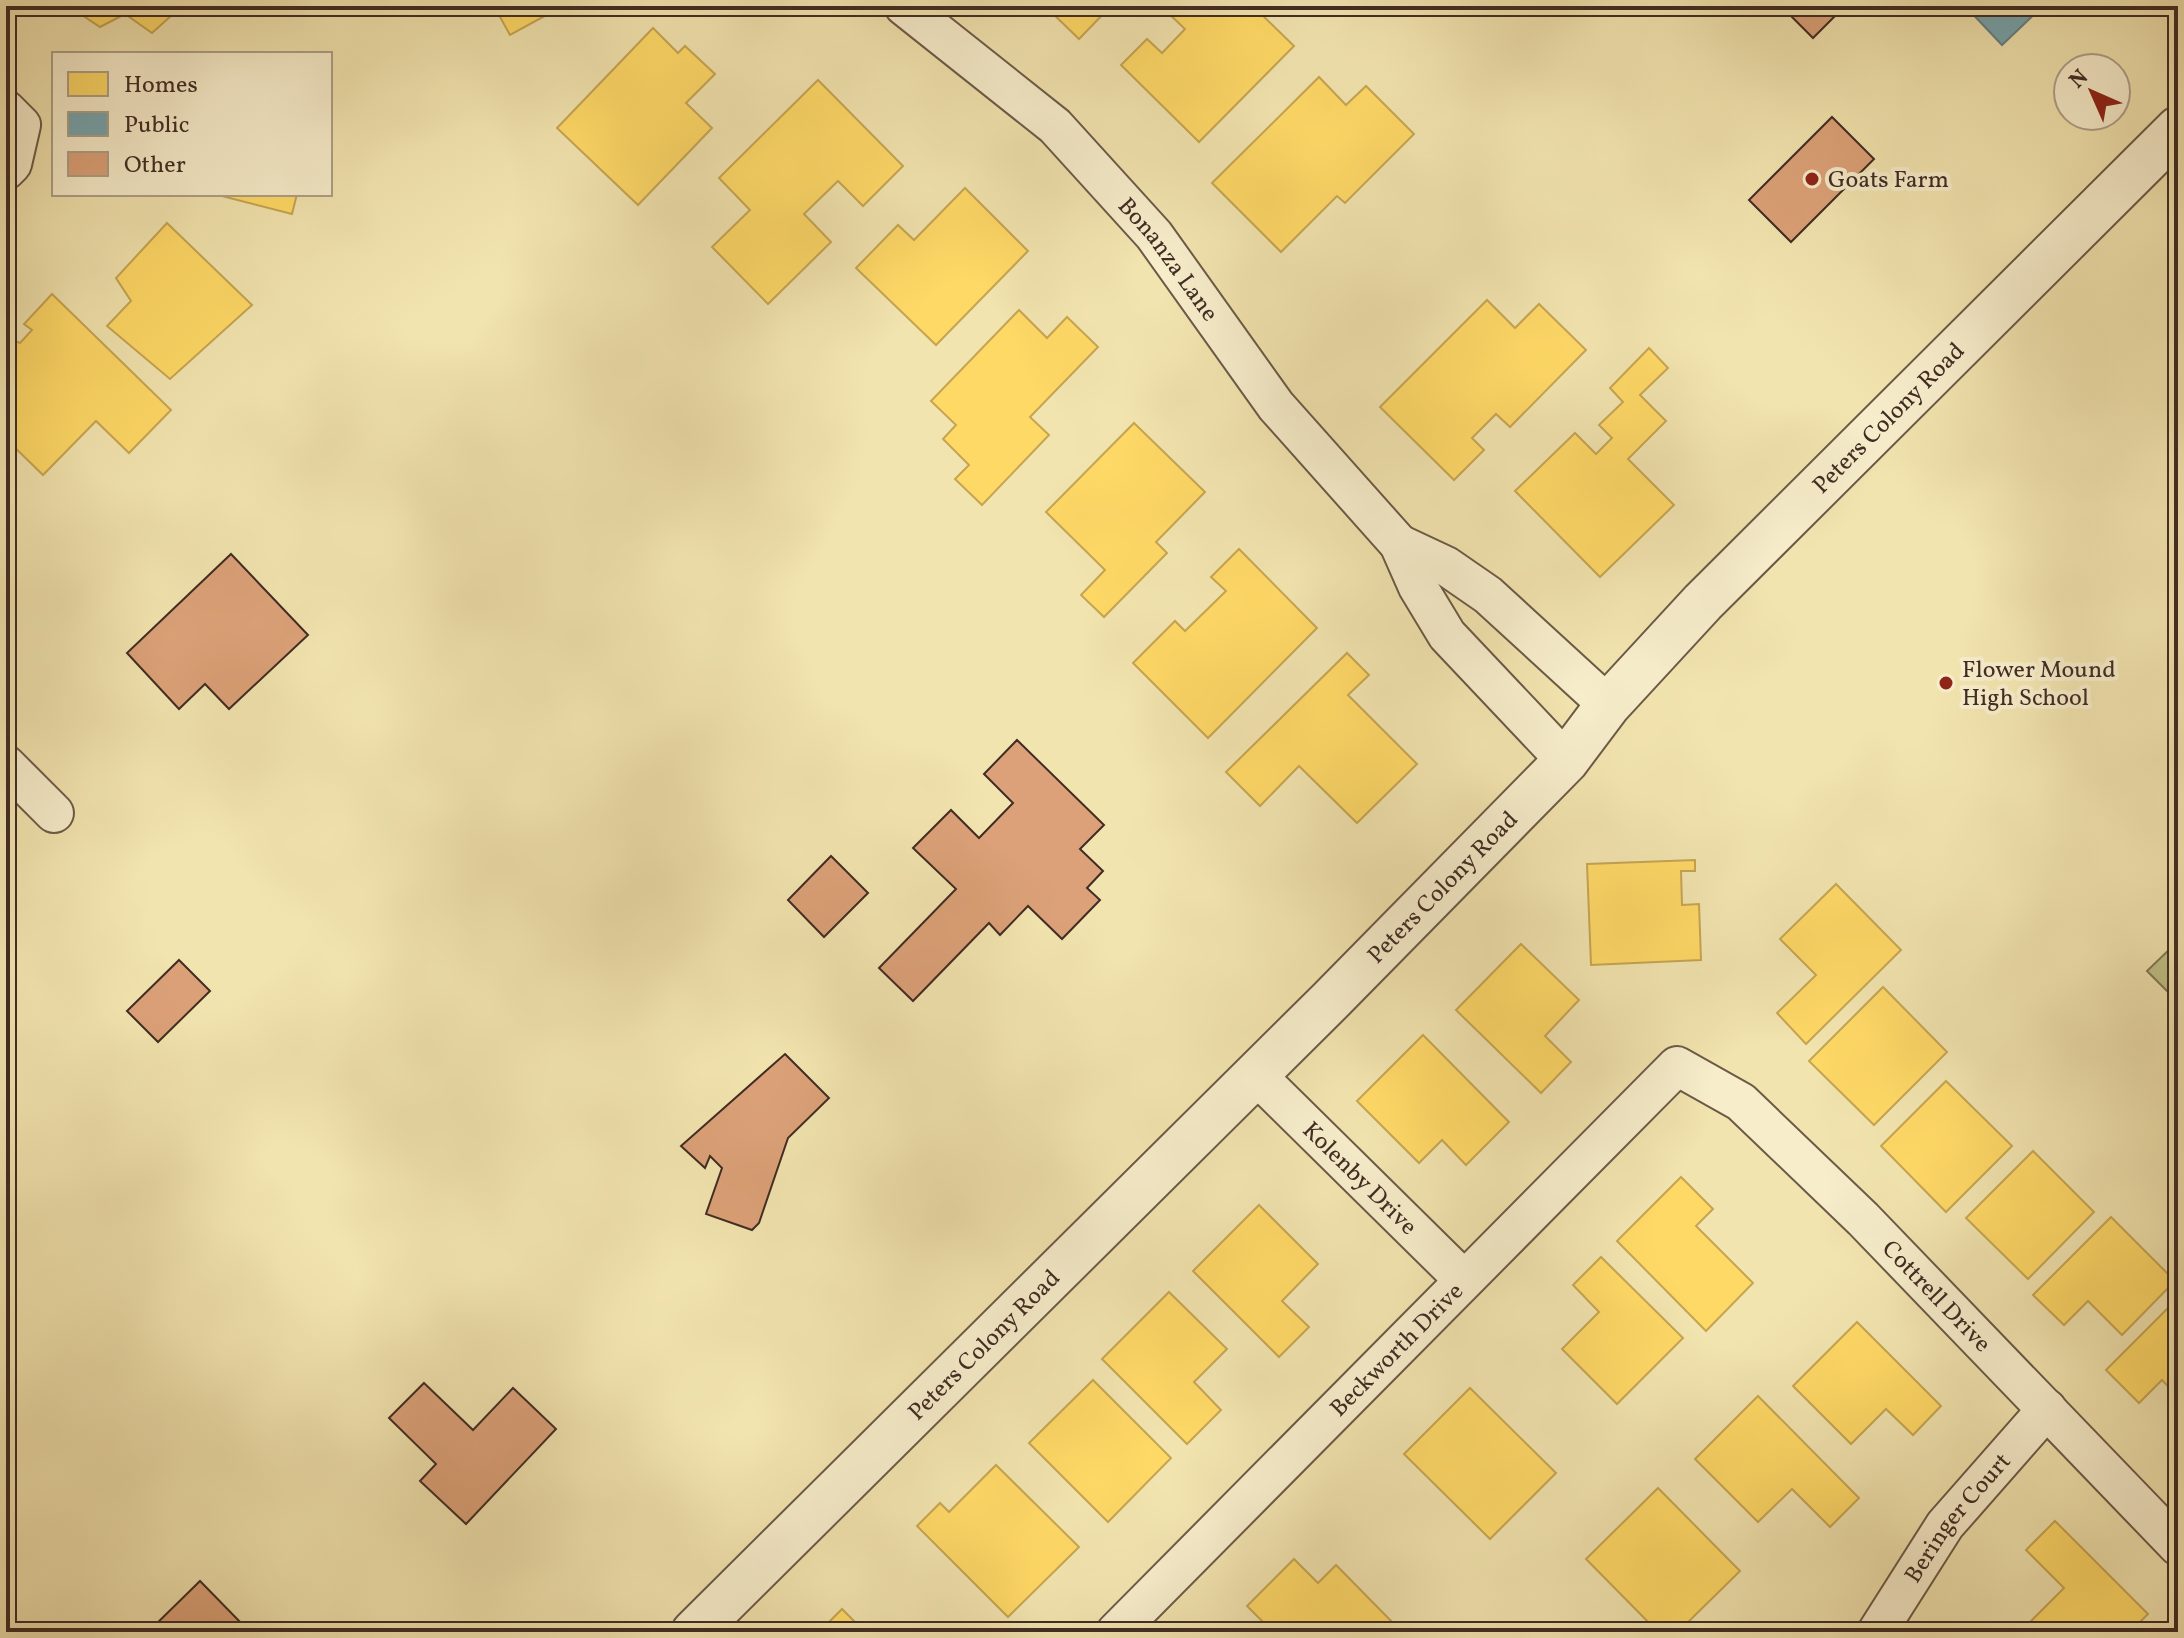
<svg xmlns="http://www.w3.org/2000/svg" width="2184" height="1638" viewBox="0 0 2184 1638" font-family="Vollkorn,serif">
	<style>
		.green { fill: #c0c287; stroke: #807756; stroke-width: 2 }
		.homes { fill: #ffd966; stroke: #c6a552; stroke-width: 2 }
		.public { fill: #76a5af; stroke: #668185; stroke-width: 2 }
		.building { fill: #dca178; stroke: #402c24; stroke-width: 2 }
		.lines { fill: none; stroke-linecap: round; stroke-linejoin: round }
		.minor-casing { stroke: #6c5a47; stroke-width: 42 }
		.tertiary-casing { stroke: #6c5a47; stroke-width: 48 }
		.minor { stroke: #f7edcb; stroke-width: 38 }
		.tertiary { stroke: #f7edcb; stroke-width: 44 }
		.poi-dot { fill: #8f2418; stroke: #f7edcb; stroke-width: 3 }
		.labels { text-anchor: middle; stroke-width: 8; stroke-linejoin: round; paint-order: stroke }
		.poi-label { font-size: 24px; fill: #402c24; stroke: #f7edcb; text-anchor: start }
		.street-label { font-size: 24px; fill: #402c24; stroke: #f7edcb }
	</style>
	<rect width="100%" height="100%" fill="#f2e4af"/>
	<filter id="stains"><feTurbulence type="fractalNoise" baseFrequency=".0025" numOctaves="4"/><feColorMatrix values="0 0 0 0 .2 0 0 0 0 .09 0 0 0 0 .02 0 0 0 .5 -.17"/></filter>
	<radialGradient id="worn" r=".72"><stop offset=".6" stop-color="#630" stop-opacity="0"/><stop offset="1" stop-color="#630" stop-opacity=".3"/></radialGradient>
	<path class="green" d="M2178,941V1002L2147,971Z"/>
	<g class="homes">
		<path d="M182,6L152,33L125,14L100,27L70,7Z"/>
		<path d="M494,6H563L510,35Z"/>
		<path d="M1045,6H1111L1079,39Z"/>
		<path d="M1170,6H1257L1255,8L1294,46L1199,142L1121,65L1147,39L1162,53L1185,29L1165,10Z"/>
		<path d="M653,28L678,53L685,46L715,74L686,103L712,128L638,205L557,128Z"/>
		<path d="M1319,77L1346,105L1366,86L1414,134L1345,203L1337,196L1281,252L1212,183Z"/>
		<path d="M818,80L903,166L863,206L838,181L804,214L831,242L768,304L712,247L750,210L719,178Z"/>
		<path d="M965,188L1028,251L936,345L856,268L898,225L914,240Z"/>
		<path d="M214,194H297L292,214Z"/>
		<path d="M167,223L252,305L170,379L107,326L131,301L116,278Z"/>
		<path d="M52,294L171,410L129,453L96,421L43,475L6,439V337L20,343L32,330L24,324Z"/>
		<path d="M1487,300L1515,328L1539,304L1586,350L1510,427L1496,414L1472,438L1484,450L1454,480L1380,407Z"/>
		<path d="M1019,310L1047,338L1067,317L1098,347L1030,417L1049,435L982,505L955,479L969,465L943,439L956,425L931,401Z"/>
		<path d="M1649,348L1668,368L1640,395L1666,421L1628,459L1674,505L1600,577L1515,491L1575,433L1596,454L1612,438L1599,425L1623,402L1610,388Z"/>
		<path d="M1134,423L1205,492L1156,542L1167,553L1104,617L1081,595L1105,570L1046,512Z"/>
		<path d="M1239,549L1317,628L1208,738L1133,663L1175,621L1185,631L1226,591L1211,577Z"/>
		<path d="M1347,653L1369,675L1348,695L1417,764L1357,823L1299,766L1260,806L1226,772Z"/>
		<path d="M1695,860V871H1681L1682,905L1699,904L1701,960L1591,965L1587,864Z"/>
		<path d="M1836,884L1901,950L1806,1044L1777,1013L1816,975L1780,939Z"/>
		<path d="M1521,944L1579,1000L1545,1036L1571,1062L1541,1093L1456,1010Z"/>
		<path d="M1883,987L1947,1052L1874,1125L1809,1061Z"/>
		<path d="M1423,1035L1509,1122L1466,1165L1442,1140L1419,1163L1357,1101Z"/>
		<path d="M1946,1081L2012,1146L1946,1212L1881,1146Z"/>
		<path d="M2033,1151L2094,1212L2028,1279L1966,1218Z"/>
		<path d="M1681,1177L1713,1209L1696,1226L1753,1283L1706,1331L1617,1241Z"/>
		<path d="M1259,1205L1318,1264L1282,1301L1309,1327L1279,1357L1193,1271Z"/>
		<path d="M2111,1217L2175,1281L2122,1335L2088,1301L2064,1325L2033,1295Z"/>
		<path d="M1601,1257L1683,1338L1617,1404L1562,1349L1599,1312L1573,1285Z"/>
		<path d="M1169,1292L1227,1349L1194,1382L1221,1410L1187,1444L1102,1359Z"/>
		<path d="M2178,1298V1397L2162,1380L2139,1403L2106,1370Z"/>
		<path d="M1857,1322L1941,1406L1913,1435L1886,1409L1851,1444L1793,1386Z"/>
		<path d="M1093,1380L1171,1458L1108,1522L1029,1443Z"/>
		<path d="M1470,1388L1556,1473L1490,1539L1404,1454Z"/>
		<path d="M1758,1396L1859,1498L1830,1527L1792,1489L1758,1522L1695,1459Z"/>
		<path d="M996,1465L1079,1547L1008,1617L917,1526L940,1503L949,1512Z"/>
		<path d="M1658,1488L1740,1571L1678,1632H1658L1586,1559Z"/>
		<path d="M2055,1521L2148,1614L2130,1632H2036L2028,1624L2064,1588L2026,1550Z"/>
		<path d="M1294,1559L1318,1583L1336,1565L1401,1631L1273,1632L1247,1606Z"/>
		<path d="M842,1609L865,1632H819Z"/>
	</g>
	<path class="public" d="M1965,6H2043L2002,45Z"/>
	<g class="building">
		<path d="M1781,6H1845L1813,38Z"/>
		<path d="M1832,117L1874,159L1791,242L1749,200Z"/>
		<path d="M231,554L308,635L229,709L205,684L179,709L127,653Z"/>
		<path d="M1017,740L1104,825L1080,849L1103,871L1087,888L1100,900L1062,939L1028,906L1000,935L989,923L913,1001L879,968L956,889L913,848L951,810L979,838L1013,803L984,774Z"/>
		<path d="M831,856L868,893L824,937L788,900Z"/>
		<path d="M179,960L210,991L158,1042L127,1011Z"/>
		<path d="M785,1054L829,1098L788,1138L759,1223L752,1230L706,1214L722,1168L710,1156L705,1168L681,1146Z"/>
		<path d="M424,1383L473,1430L513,1388L556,1429L466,1524L420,1481L436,1464L389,1418Z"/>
		<path d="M200,1581L244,1626L237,1632H148Z"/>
	</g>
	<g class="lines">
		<g class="minor-casing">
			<g id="minor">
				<path id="s1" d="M904,6L1055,126L1154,235L1276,406L1399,544L1418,587L1447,635L1566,761"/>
				<path d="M6,110L21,125L12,164L6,170"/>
				<path d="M1399,544L1446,566L1488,595L1608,705"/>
				<path d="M6,765L54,813"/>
				<path id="s2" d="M1255,1074L1464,1280"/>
				<path id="s3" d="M1116,1632L1677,1066L1741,1102L1863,1219L2178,1546"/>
				<path id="s4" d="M1877,1632L1945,1525L2047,1409"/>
			</g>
		</g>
		<g class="tertiary-casing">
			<g id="tertiary">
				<path id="s5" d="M694,1632L1330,1001L1566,761L1608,705L1703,602L2178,129"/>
			</g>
		</g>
		<use href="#minor" class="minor"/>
		<use href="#tertiary" class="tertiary"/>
	</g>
	<g class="poi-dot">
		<circle cx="1812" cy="179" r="8"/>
		<circle cx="1946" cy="683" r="8"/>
	</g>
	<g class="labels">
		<g class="poi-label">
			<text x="1828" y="187">Goats Farm</text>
			<text x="1962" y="677">Flower Mound<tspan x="1962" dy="28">High School</tspan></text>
		</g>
		<g class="street-label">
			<text dy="8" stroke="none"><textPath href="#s1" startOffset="368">Bonanza Lane</textPath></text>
			<text dy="8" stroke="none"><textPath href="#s5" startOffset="1704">Peters Colony Road</textPath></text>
			<text dy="8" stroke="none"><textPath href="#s5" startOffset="1056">Peters Colony Road</textPath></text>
			<text dy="8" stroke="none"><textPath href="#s2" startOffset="148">Kolenby Drive</textPath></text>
			<text dy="8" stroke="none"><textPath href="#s3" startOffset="1146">Cottrell Drive</textPath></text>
			<text dy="8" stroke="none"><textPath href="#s5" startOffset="408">Peters Colony Road</textPath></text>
			<text dy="8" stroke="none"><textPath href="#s3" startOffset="398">Beckworth Drive</textPath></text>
			<text dy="8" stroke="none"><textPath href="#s4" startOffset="140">Beringer Court</textPath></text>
		</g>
	</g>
	<rect width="2184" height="1638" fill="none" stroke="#f2e4af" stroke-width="32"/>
	<rect x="8" y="8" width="2168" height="1622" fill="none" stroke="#402c24" stroke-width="4"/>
	<rect x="16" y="16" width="2152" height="1606" fill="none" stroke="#402c24" stroke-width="2"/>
	<rect x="52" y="52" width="280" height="144" fill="#f7edcb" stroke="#aea088" stroke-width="2"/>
	<rect x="68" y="72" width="40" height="24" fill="#ffd966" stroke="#aea088" stroke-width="2"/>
	<text x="124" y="92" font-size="24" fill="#402c24">Homes</text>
	<rect x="68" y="112" width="40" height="24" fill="#76a5af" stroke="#aea088" stroke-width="2"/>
	<text x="124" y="132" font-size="24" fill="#402c24">Public</text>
	<rect x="68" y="152" width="40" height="24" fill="#dca178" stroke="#aea088" stroke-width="2"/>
	<text x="124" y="172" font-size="24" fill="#402c24">Other</text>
	<g transform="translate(2092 92) rotate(315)"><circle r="38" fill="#f7edcb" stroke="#aea088" stroke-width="2"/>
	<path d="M0-6L14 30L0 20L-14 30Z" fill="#8f2418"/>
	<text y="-12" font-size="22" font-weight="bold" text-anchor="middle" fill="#402c24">N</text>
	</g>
	<rect width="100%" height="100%" filter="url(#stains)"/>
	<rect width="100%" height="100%" fill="url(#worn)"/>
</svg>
